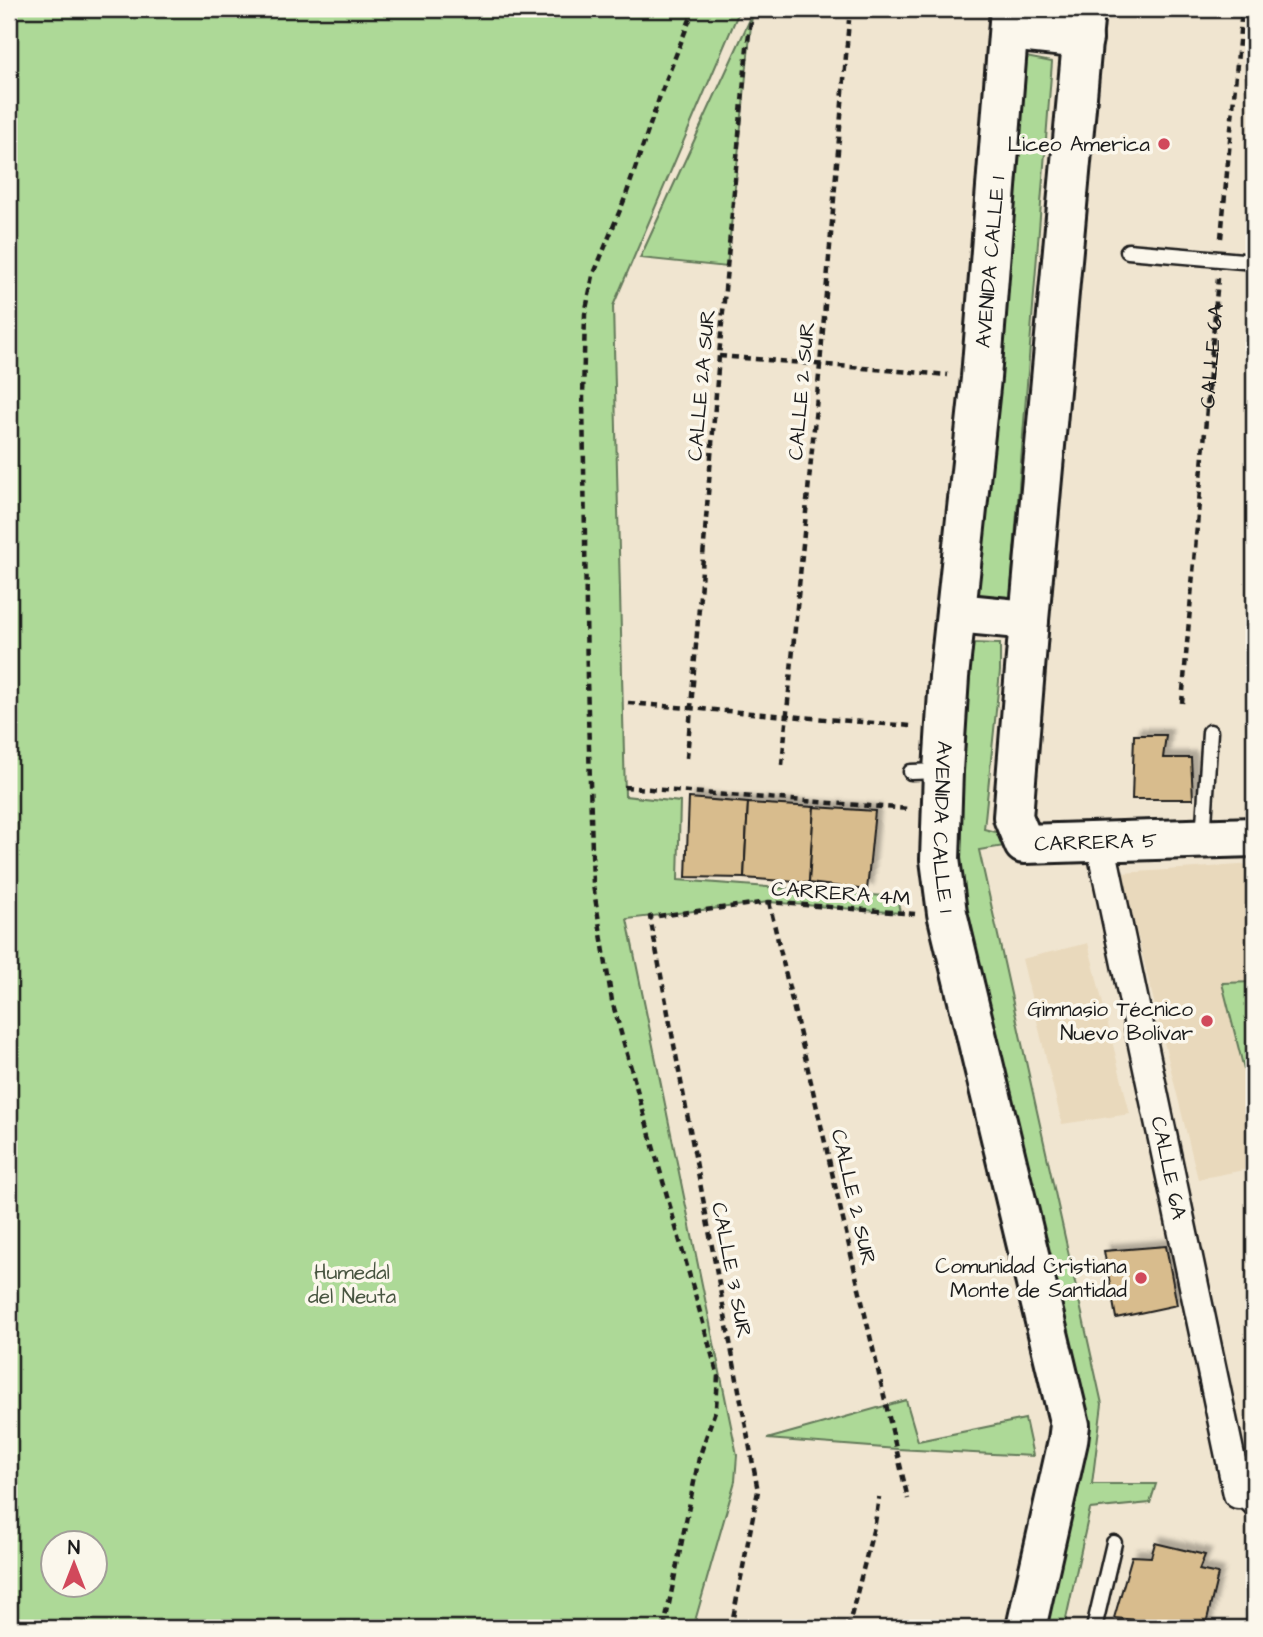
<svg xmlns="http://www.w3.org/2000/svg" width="1263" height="1637" viewBox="0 0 1263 1637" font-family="'Architects Daughter',sans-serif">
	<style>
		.built { fill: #e9d9bc }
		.green { fill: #add997; stroke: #647a5a; stroke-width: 2; fill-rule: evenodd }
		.building { fill: #d8bc8d; stroke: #1c1c1c; stroke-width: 2; filter: url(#shadow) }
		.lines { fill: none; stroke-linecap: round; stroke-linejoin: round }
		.service-casing { stroke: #1c1c1c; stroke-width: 19 }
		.minor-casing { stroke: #1c1c1c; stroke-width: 33 }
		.secondary-casing { stroke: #1c1c1c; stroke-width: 44 }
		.path { stroke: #1c1c1c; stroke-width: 4.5; stroke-dasharray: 7 5; stroke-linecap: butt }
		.service { stroke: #fbf7ec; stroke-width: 14 }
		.minor { stroke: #fbf7ec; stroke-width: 28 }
		.secondary { stroke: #fbf7ec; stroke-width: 38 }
		.poi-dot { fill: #d1495b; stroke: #fbf7ec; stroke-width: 2.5 }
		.labels { text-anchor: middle; stroke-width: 7; stroke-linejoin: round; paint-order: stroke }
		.poi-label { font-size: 21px; fill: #1c1c1c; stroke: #fbf7ec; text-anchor: end }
		.street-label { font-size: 21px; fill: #1c1c1c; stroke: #fbf7ec }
		.park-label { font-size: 21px; fill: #485541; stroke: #fbf7ec }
	</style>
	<defs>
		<filter id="shadow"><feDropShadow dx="6" dy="-6" stdDeviation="2" flood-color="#0004"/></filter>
	</defs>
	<rect width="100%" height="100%" fill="#f0e5d0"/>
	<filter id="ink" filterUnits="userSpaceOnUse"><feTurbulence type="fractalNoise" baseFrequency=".0143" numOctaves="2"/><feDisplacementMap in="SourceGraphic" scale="14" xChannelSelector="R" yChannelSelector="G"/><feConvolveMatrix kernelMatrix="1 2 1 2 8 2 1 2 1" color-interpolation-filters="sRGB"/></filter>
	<g filter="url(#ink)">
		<g class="built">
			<path d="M1254,864V1168L1198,1179L1122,873Z"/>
			<path d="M1088,943L1130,1114L1062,1124L1022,959Z"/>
		</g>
		<g class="green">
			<path d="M9,9H740L613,306L625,796L680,802L678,880L897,897L900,913L769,902L627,919L737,1455L735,1481L693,1628H9ZM94,1542V1584H52V1542Z"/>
			<path d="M752,15L727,267L640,258Z"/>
			<path d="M1026,57L1052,62L1010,603L974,599Z"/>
			<path d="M969,643L1000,644V671L984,829L1015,837L1017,844L979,850L1102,1404L1092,1484H1156L1150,1503L1090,1509L1064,1628H1036L1082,1416L953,872Z"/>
			<path d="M1254,982V1088L1249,1089L1222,983Z"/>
			<path d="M906,1400L918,1441L1025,1419L1033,1456L897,1449L767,1439Z"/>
		</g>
		<g class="building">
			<path d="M1134,735H1166L1163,758H1191L1193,799H1132Z"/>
			<path d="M689,798L748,803L744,878L686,877Z"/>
			<path d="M748,803L814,807L809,883L744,878Z"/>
			<path d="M814,807L875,811L867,890L809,883Z"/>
			<path d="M1166,1246L1177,1305L1116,1318L1104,1251Z"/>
			<path d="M1155,1543L1205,1555L1199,1570L1218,1574L1205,1628H1134L1135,1620L1114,1618L1132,1556L1151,1557Z"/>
		</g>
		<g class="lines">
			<g class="service-casing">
				<g id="service">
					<path d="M1128,251L1254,262"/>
					<path d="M911,772L941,771"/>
					<path d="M1203,839L1210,732"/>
					<path d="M1238,1494L1254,1510"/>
					<path d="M1094,1628L1114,1543"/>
				</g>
			</g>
			<g class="minor-casing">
				<g id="minor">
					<path id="s2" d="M1100,841L1238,1494"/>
				</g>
			</g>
			<g class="secondary-casing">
				<g id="secondary">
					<path id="s3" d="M1010,9L981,378L949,677L943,771L940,859L947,913L1070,1425L1068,1441L1026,1628"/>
					<path id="s4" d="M1085,9L1029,620L1013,817L1024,844L1254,837"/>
					<path d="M1009,31L1083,39"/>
					<path d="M956,613L1029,620"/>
				</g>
			</g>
			<g class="path">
				<path d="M1221,238L1242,9"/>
				<path d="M719,356L948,375"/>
				<path d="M628,703L911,726"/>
				<path id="s1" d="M1182,703L1218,278"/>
				<path d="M687,758L719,356L747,47L752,15L750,9"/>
				<path d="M782,765L820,365L849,20"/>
				<path d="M624,787L909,809"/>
				<path d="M769,902L908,1499"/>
				<path d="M664,1628L699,1458L716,1408L718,1376L612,1001L593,885L587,679L583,398L585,314L593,276L625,198L661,93L694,9"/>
				<path d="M731,1628L758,1491L650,917L769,902L915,914"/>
				<path d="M848,1628L875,1523L879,1497"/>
			</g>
			<use href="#service" class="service"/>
			<use href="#minor" class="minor"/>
			<use href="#secondary" class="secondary"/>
		</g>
	</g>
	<g class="poi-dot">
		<circle cx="1164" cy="144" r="7"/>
		<circle cx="1207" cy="1021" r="7"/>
		<circle cx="1141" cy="1278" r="7"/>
	</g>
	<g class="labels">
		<g class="poi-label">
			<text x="1150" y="151">Liceo America</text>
			<text x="1193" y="1016">Gimnasio Técnico<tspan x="1193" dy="24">Nuevo Bolívar</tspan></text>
			<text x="1127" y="1273">Comunidad Cristiana<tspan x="1127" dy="24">Monte de Santidad</tspan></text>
		</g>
		<g class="street-label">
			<text transform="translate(990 262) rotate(-85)" y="7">AVENIDA CALLE 1</text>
			<text dy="7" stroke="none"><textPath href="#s1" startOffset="348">CALLE 6A</textPath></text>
			<text transform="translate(701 385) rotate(-85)" y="7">CALLE 2A SUR</text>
			<text transform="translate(801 391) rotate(-85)" y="7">CALLE 2 SUR</text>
			<text dy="7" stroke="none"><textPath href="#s3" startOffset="821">AVENIDA CALLE 1</textPath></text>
			<text dy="7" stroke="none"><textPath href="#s4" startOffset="912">CARRERA 5</textPath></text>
			<text transform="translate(841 893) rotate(4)" y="7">CARRERA 4M</text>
			<text dy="7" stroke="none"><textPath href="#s2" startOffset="334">CALLE 6A</textPath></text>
			<text transform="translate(854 1197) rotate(77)" y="7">CALLE 2 SUR</text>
			<text transform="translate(732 1270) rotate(79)" y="7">CALLE 3 SUR</text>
		</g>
		<g class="park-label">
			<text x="352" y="1279">Humedal<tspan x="352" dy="24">del Neuta</tspan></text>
		</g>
	</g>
	<rect width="1263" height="1637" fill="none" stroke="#fbf7ec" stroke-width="35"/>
	<rect x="18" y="18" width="1228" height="1602" fill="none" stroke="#1c1c1c" stroke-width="2.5" filter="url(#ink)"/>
	<g transform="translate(74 1564)"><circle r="33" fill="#fbf7ec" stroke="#a29f99" stroke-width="2"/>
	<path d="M0-5L12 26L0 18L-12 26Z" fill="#d1495b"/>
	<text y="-10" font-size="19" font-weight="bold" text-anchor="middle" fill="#1c1c1c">N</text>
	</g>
</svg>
